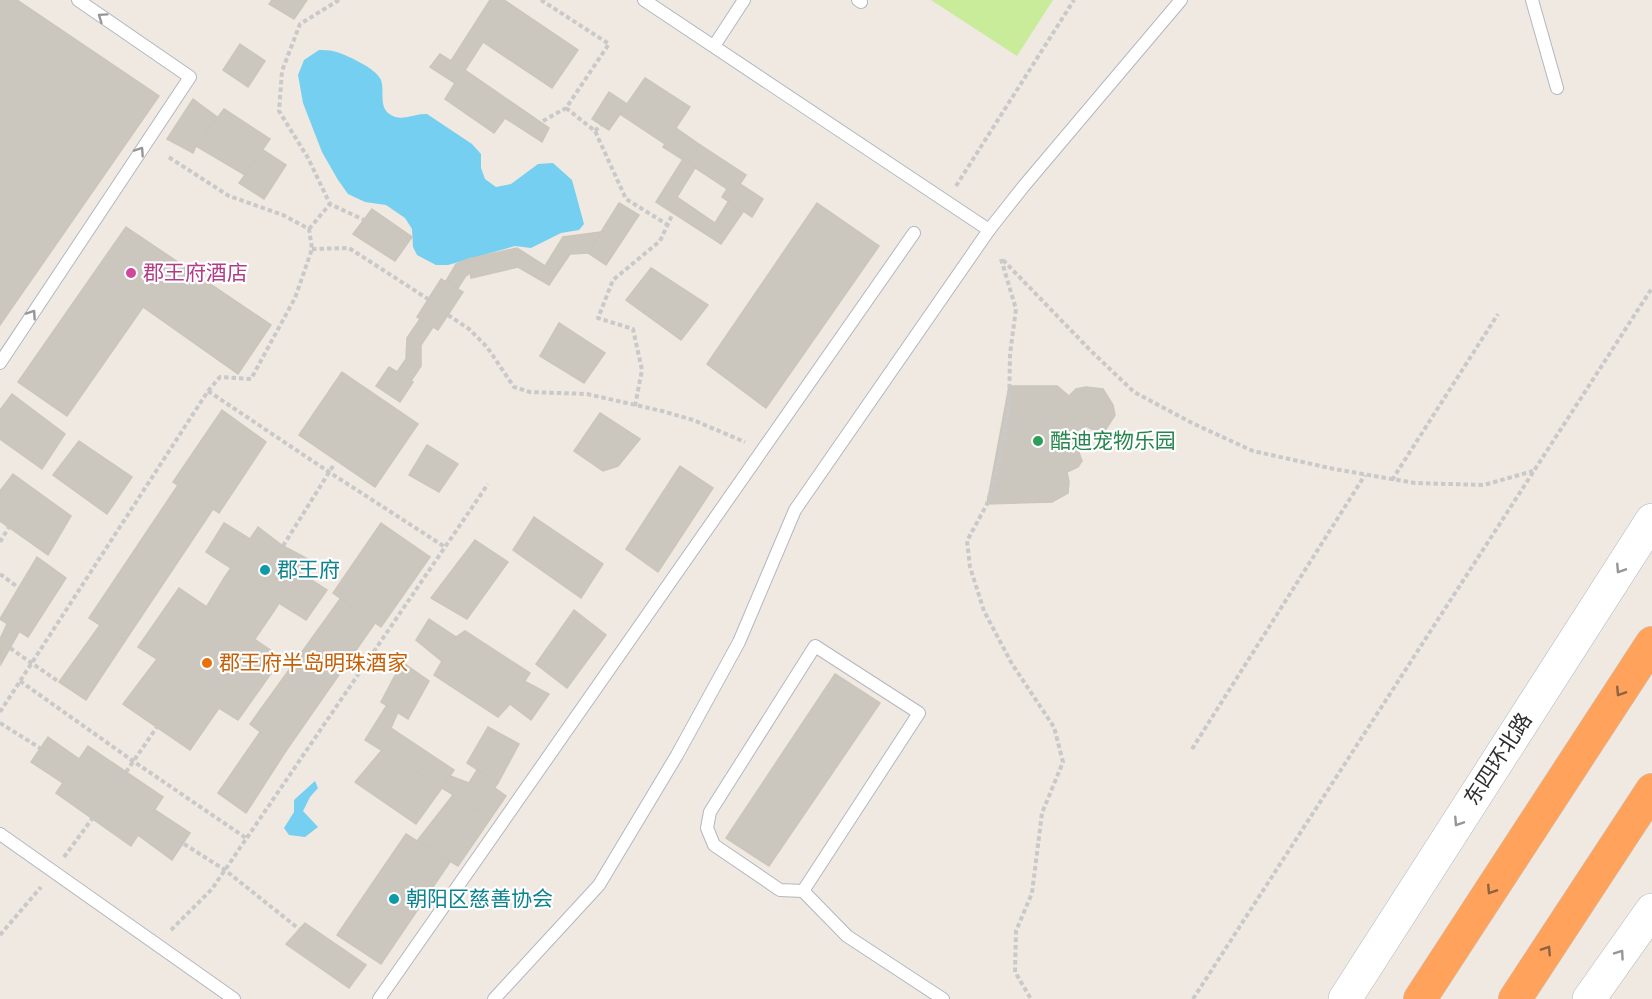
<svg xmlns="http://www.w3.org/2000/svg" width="1652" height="999" viewBox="0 0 1652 999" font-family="'Alegreya Sans','Noto Sans SC',sans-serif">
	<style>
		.pitch { fill: #c9ec9a }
		.water { fill: #75cff0 }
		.building { fill: #cbc7bf; stroke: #cbc5ba; stroke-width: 1.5 }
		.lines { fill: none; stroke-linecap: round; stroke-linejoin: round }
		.lane-casing { stroke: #b4b7c1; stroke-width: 14 }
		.secondary-casing { stroke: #b4b7c1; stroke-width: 34 }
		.highway-casing { stroke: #c9c9c9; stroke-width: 34 }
		.path { stroke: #c9c9c9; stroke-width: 4; stroke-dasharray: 4.5 3; stroke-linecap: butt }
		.lane { stroke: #fff; stroke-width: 12 }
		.secondary { stroke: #fff; stroke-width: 33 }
		.highway { stroke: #ffa35c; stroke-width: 33 }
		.oneway { stroke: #969696 }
		.oneway2 { stroke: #8c6343 }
		.hotel-dot { fill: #d1479c; stroke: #fff; stroke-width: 2 }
		.leisure-dot { fill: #2e9e5b; stroke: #fff; stroke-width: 2 }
		.culture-dot { fill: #0f9aa8; stroke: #fff; stroke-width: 2 }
		.food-dot { fill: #e8710a; stroke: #fff; stroke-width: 2 }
		.labels { text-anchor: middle; stroke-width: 4.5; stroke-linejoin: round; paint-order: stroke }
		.hotel-label { font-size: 21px; fill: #b23c85; stroke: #fff; text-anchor: start }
		.leisure-label { font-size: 21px; fill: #27864d; stroke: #fff; text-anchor: start }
		.culture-label { font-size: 21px; fill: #0d838f; stroke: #fff; text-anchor: start }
		.food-label { font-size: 21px; fill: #c56008; stroke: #fff; text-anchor: start }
		.street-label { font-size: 21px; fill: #2e2e2e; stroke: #fff }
	</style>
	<rect width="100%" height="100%" fill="#efe9e1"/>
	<path class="pitch" d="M931,0H1053L1017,56Z"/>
	<g class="water">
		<path d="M319,50C324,50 329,50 333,51C345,54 376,68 381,80C385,91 378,108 391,115C401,122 415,113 427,114L472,144L481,154V168L485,179L496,187L511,184L538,164L553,163L572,180L584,224L579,230L561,233L531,248L515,246L448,265H436L417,255L413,247L412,229L405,218L386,205L365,202L348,194L338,180L322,152L303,103L298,75L304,60Z"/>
		<path d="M315,781L318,788L310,797L303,811L318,827L305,837L289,835L284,828L294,812V800Z"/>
	</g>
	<g class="building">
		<path d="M0,0H17L159,96L0,325Z"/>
		<path d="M272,0H307L294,19L269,4Z"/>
		<path d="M490,0H504L578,50L552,88L483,42L465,70L549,128L542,142L505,118L494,133L445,99L455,83L430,67L440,54L451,61Z"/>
		<path d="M240,44L265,61L248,87L223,70Z"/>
		<path d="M645,78L690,107L665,144L620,114Z"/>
		<path d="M609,92L627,104L609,130L592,119Z"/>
		<path d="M193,99L217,117L196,146L193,153L167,139Z"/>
		<path d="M224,109L270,139L245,175L196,146Z"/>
		<path d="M676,128L700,145L688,163L663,147Z"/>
		<path d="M700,145L746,175L740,184L763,199L752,217L722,197L727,189L688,163Z"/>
		<path d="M263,150L286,165L264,199L239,183Z"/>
		<path d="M683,159L695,168L677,197L715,223L728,202L743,212L721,244L656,202Z"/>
		<path d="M619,203L639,215L606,265L588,253Z"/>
		<path d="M817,203L879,246L766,408L707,364Z"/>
		<path d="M372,209L412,237L395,261L353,234Z"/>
		<path d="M126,227L271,325L238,374L143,307L67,416L18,382Z"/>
		<path d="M601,232L588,253L570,254L549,285L518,267L471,278L468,259L517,248L545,266L563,237Z"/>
		<path d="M468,259L470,273L465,277L458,288L446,281L456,264Z"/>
		<path d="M651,268L708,305L681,340L626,300Z"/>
		<path d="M441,279L463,292L438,330L417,317Z"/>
		<path d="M420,319L433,327L421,345V366L411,381L397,372L406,359L407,338Z"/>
		<path d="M559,323L605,353L584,383L540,356Z"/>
		<path d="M389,367L413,382L400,402L376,386Z"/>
		<path d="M342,372L418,424L375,487L299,435Z"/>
		<path d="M1009,386H1057L1069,396L1076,389L1086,387L1103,389L1113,405L1115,415L1106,429L1095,431L1086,426L1076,431L1078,450L1082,461L1078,467L1067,472L1069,482L1068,493L1052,502L987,504Z"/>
		<path d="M12,394L65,434L42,469L0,439V410Z"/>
		<path d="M222,410L266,442L219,513L173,482Z"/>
		<path d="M600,413L640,439L618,466L603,471L574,451Z"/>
		<path d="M79,441L132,477L107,514L53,475Z"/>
		<path d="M427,445L458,464L439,492L409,475Z"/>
		<path d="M680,466L713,488L658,572L626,549Z"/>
		<path d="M13,474L71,516L48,555L0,521V491Z"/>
		<path d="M178,485L213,509L125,641L89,618Z"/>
		<path d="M534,517L603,564L581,598L513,550Z"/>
		<path d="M224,523L250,539L258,527L283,546L308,559L299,572L327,590L306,620L279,603L274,611L224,578L231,568L206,552Z"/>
		<path d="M381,523L430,557L381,627L333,593Z"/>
		<path d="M475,540L508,562L467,619L431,598Z"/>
		<path d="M37,557L66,578L28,637L0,619Z"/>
		<path d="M224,578L274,611L255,639L207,606Z"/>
		<path d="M179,588L282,658L238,720L219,708L190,750L123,704L157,659L138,647Z"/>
		<path d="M340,599L375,623L286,751L250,724Z"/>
		<path d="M574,610L606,635L567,688L536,664Z"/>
		<path d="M429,619L456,637L443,662L416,640Z"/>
		<path d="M7,624L19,632L1,664L0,639Z"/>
		<path d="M100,625L125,641L86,700L59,682Z"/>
		<path d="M465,631L530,673L510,704L498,717L434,675L456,637Z"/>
		<path d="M402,662L429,681L408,719L381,702Z"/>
		<path d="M835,674L880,703L769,866L726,838Z"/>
		<path d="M524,681L549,694L531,720L510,704Z"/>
		<path d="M387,705L398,712L391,728L454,770L442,788L365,740Z"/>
		<path d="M488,727L519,744L498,783L467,763Z"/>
		<path d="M260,732L286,751L246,813L218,793Z"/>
		<path d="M48,737L79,759L63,783L31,762Z"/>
		<path d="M88,746L163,797L131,846L56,793Z"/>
		<path d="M382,750L442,788L416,824L355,782Z"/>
		<path d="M477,770L498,783L478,810L442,788L450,776L469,783Z"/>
		<path d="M495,788L506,796L458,866L417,841L453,795L478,810Z"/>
		<path d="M155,810L190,833L172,860L138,835Z"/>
		<path d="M406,834L450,862L381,964L337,935Z"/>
		<path d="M305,923L366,965L349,988L286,944Z"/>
	</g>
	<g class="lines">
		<g class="lane-casing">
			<g id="lane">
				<path d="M644,0L989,230L1023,187L1181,0"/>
				<path d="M858,0L861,2"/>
				<path d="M1532,0L1557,88"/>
				<path d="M714,46L744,0"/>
				<path d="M0,363L190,77L78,0"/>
				<path d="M0,834L234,999"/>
				<path d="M803,891L919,713L815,646L710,812L707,828L714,845L780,890L803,891L847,936L943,999"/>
				<path d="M379,999L914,233"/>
				<path d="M494,999L599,885L677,755L739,642L795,510L989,230"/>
			</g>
		</g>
		<g class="secondary-casing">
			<g id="secondary">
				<path d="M1345,999L1652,520"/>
				<path d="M1589,999L1652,910"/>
			</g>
		</g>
		<g class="highway-casing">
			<g id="highway">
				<path d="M1420,999L1652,643"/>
				<path d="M1515,999L1652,790"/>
			</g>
		</g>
		<g class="path">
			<path d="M339,0L300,24L282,71L279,111L308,158L330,204L364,220"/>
			<path d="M541,0L609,44L566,108L541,122"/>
			<path d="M566,108L595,131L626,199L668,225"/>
			<path d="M595,131L601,125"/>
			<path d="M956,186L1074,0"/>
			<path d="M309,229L330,204"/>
			<path d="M312,249L349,248L428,299"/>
			<path d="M1001,259L1016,309L1010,354L1009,410L1000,460L987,504L967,541L970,567L984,611L1012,664L1054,727L1063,762L1042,813L1032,893L1016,931L1015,972L1031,999"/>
			<path d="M1003,260L1091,351L1134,392L1194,424L1253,451L1334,469L1415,483L1484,485L1533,471"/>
			<path d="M448,315L469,329L487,347L514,387L530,392L587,394L662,411L693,420L745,442"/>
			<path d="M208,391L329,472L445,547"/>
			<path d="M635,406L642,370L633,329L598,318L613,280L660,241L673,213"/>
			<path d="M1392,480L1498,314"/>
			<path d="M0,542L9,527"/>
			<path d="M283,546L333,466"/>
			<path d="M0,574L19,588"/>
			<path d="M10,648L59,682"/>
			<path d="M20,681L133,761L246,838"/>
			<path d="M0,712L208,391L220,377L251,379L295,298L312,249L309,229L283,215L229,196L167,156"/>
			<path d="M0,723L40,748"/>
			<path d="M1192,749L1365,475"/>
			<path d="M126,772L157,727"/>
			<path d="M184,844L225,870L299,929"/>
			<path d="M64,857L92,819"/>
			<path d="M171,930L212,889L488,484"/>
			<path d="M0,935L41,887"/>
			<path d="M1193,999L1652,288"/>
		</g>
		<use href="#lane" class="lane"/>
		<use href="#secondary" class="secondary"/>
		<use href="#highway" class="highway"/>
	</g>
	<defs><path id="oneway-chevron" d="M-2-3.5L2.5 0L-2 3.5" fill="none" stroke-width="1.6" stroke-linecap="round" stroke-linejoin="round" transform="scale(1.5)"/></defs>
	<g class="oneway">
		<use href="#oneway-chevron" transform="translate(102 17) rotate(-145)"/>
		<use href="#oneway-chevron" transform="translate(140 151) rotate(-56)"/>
		<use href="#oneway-chevron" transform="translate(32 314) rotate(-56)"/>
		<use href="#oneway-chevron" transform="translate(1620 569) rotate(123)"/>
		<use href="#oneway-chevron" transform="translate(1458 822) rotate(123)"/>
		<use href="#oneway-chevron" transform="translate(1620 954) rotate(-55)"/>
	</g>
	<g class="oneway2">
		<use href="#oneway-chevron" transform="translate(1620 692) rotate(123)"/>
		<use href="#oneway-chevron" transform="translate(1491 890) rotate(123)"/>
		<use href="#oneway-chevron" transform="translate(1547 950) rotate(-57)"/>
	</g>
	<circle class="hotel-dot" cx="131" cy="273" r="6"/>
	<circle class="leisure-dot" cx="1038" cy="441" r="6"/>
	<g class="culture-dot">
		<circle cx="265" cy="570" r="6"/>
		<circle cx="394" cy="899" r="6"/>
	</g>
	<circle class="food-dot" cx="207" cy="663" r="6"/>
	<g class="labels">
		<g class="hotel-label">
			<text x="143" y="280">郡王府酒店</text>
		</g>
		<g class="leisure-label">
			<text x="1050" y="448">酷迪宠物乐园</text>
		</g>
		<g class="culture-label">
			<text x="277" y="577">郡王府</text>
			<text x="406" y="906">朝阳区慈善协会</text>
		</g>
		<g class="food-label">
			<text x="219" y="670">郡王府半岛明珠酒家</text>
		</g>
		<g class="street-label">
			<text transform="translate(1498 759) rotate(-57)" y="7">东四环北路</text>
		</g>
	</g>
</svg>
